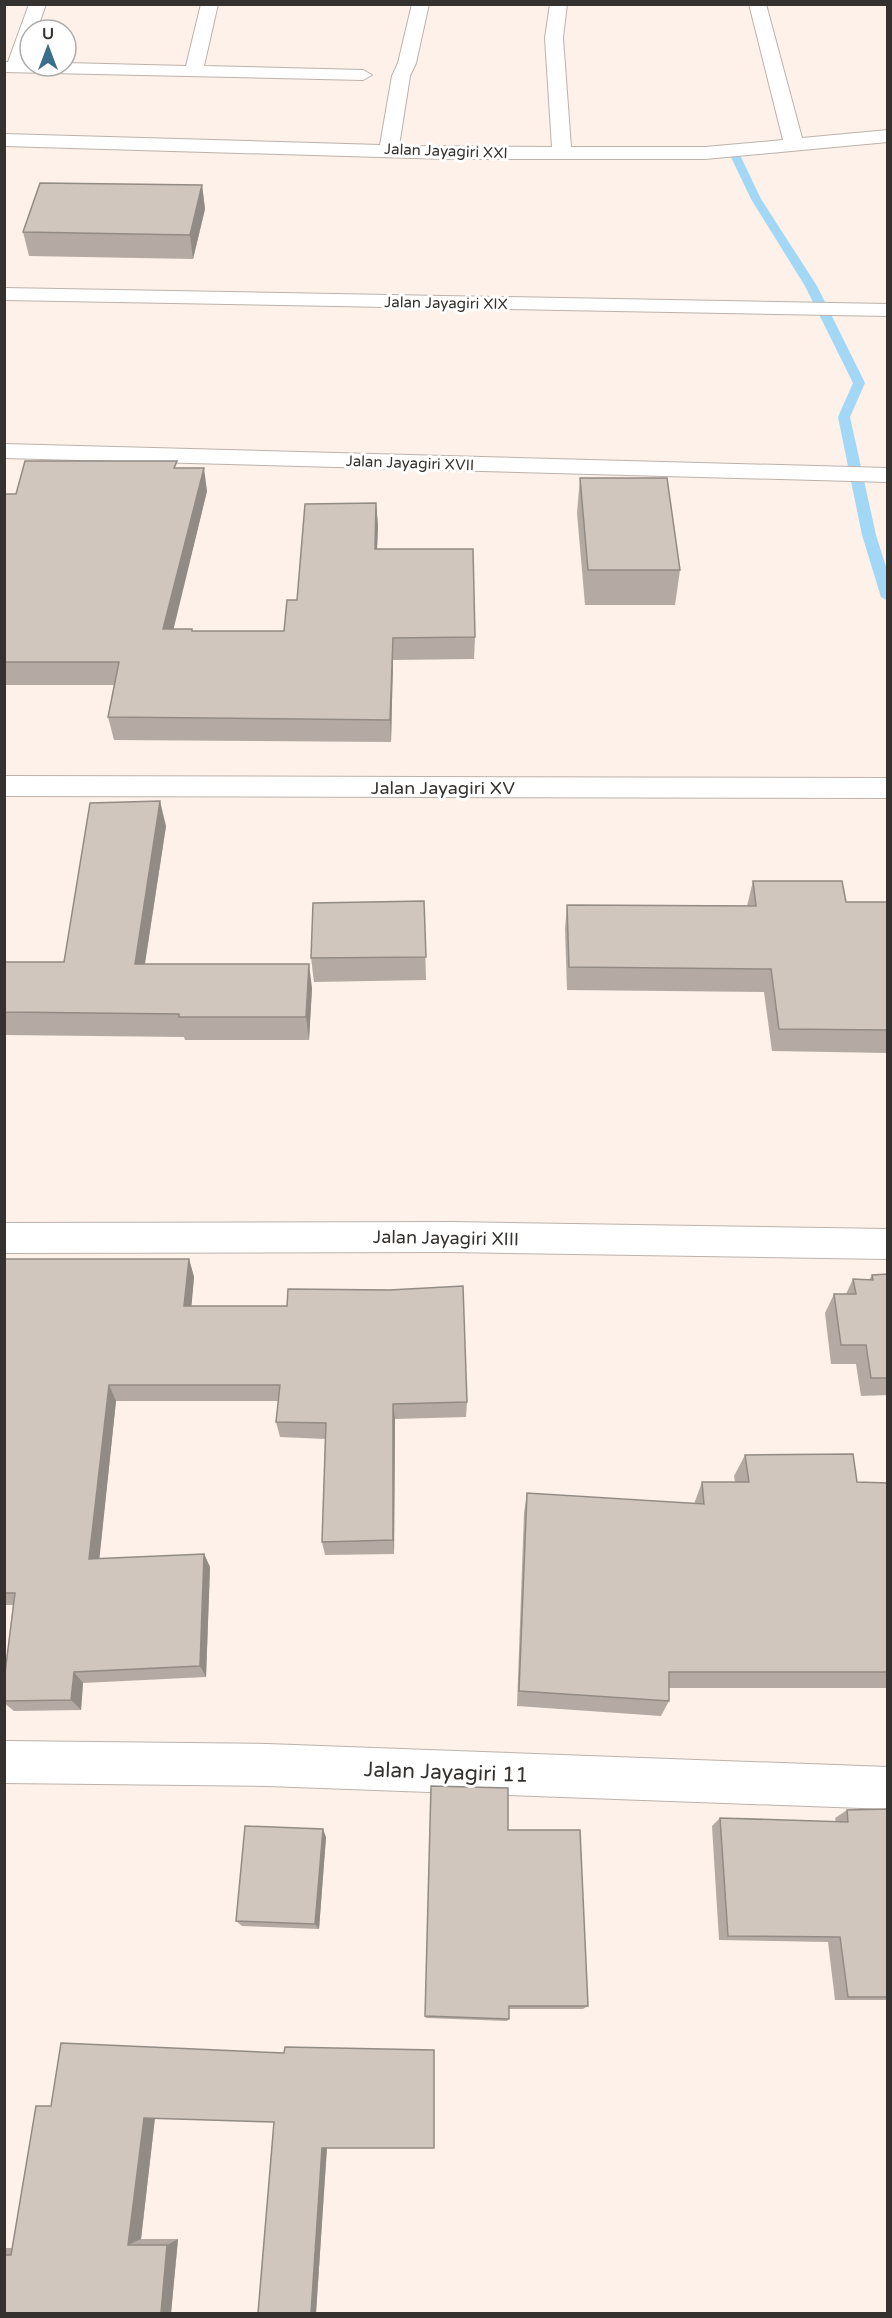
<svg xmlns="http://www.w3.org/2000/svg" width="892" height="2318" viewBox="0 0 892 2318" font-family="'Varela Round',sans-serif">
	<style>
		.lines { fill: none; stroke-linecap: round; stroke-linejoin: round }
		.stream { fill: #a2d7f5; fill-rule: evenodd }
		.minor-casing { stroke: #bdb2aa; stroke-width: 2 }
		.minor { fill: #fff; fill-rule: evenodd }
		.wall { fill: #b4aaa3 }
		.shaded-wall { fill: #928b85 }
		.building { fill: #d1c6be; stroke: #928b85; stroke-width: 1.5 }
		.labels { text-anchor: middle; stroke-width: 6; stroke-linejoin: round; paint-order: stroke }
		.far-street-label { font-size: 15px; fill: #35312e; stroke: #fff }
		.street-label { font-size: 18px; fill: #35312e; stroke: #fff }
		.near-street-label { font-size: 21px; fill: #35312e; stroke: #fff }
	</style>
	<rect width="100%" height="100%" fill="#fdf1e9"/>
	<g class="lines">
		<path class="stream" d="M731,153L740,155L761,199L817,286L865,383L850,417L876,535L888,573V601L881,597L862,535L838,417L853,383L805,286L751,199L730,155Z"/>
		<g class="minor-casing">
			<g id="minor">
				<path d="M29,4H46L37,30H30V50L26,62H30V66H66V63L186,66L201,4H218L204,66L363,70L372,75L363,80L4,72V62H8Z"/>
				<path d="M412,4H429L416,63L410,76L399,146L552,147L545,38L550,4H567L563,38L571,147H705L783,140L749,4H766L802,138L888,130V142L705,159H447L4,146V134L380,145L392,76L398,63Z"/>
				<path d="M4,288L888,304V316L4,300Z"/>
				<path d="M4,444L888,468V482L4,458Z"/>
				<path d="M4,776L888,778V798L4,796Z"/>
				<path d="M451,1222L888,1229V1259L451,1252L4,1253V1223Z"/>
				<path d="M4,1741L267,1744L888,1767V1809L267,1786L4,1783Z"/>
			</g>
		</g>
		<use href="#minor" class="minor"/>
	</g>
	<g class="wall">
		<path d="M202,185L205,209L193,259L29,256L23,232Z"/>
		<path d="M178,468L207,491L173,629L193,631H284L297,600L376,503L378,526L377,549L475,637L474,659L393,660L391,742L114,740L108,717L114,685H4V494H16Z"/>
		<path d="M580,478L680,570L675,605H585L577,513Z"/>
		<path d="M166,826L145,964L312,988L309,1040H185L184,1037L4,1035V962H64Z"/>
		<path d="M753,881L846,902H888V1053L772,1051L764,992L567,990L565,929L567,905L747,906Z"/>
		<path d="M424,901L426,980L314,982L311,958Z"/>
		<path d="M4,1259H189L194,1277L191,1306L467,1402L466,1417L395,1419L394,1554L325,1555L322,1542L325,1439L280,1437L276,1422L278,1401H116L99,1559L204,1554L210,1567L206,1677L83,1683L81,1710L14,1711L4,1703V1681L13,1605H4Z"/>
		<path d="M888,1274V1395L861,1396L856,1364H831L825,1313L834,1294H846L853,1279L869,1280L872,1275Z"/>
		<path d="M745,1455L857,1482L888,1483V1688H669V1701L661,1716L517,1706L524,1513L527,1493L694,1504L702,1482H735L734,1476Z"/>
		<path d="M888,1809V2000H835L828,1942L719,1940L712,1826L720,1818L836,1822L835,1818L847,1810Z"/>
		<path d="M508,1830L588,2006L583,2009H509V2019L507,2021L426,2018L425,2016Z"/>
		<path d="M326,1837L319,1929L242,1926L236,1921Z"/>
		<path d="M61,2043L434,2146V2148H327L316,2313H258L274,2122L155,2118L141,2239H178L171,2313H4V2248H12L36,2106H51Z"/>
	</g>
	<g class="shaded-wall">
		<path d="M202,185L205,209L193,259L190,235Z"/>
		<path d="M204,468L207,491L168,652L163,629Z"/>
		<path d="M376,503L378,526L376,572L375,549Z"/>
		<path d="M393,638V660L391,742L390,720Z"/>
		<path d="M160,801L166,826L141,988L135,964Z"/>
		<path d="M309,964L312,988L309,1040L306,1017Z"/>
		<path d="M189,1259L194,1277L190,1323L184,1306Z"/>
		<path d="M109,1385L116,1401L98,1572L89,1559Z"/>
		<path d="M393,1404L395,1419L394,1554L393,1540Z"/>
		<path d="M204,1554L210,1567L206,1677L200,1666Z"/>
		<path d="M74,1672L83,1683L81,1710L71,1700Z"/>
		<path d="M323,1829L326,1837L319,1929L315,1924Z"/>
		<path d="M155,2117L141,2239L128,2245L144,2118Z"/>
		<path d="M327,2146L316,2313H311L322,2148Z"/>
		<path d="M178,2239L171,2313H161L167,2245Z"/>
	</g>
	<g class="building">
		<path d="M40,183L202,185L190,235L23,232Z"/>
		<path d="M25,461H177L174,468H204L163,629H192V631H284L287,600H297L305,504L376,503L375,549H473L475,637L393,638L390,720L108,717L119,662H4V494H16Z"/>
		<path d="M580,478H667L680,570H588Z"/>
		<path d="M160,801L135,964H309L306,1017H179V1014L4,1012V962H64L90,803Z"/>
		<path d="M753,881H842L846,902H888V1030L779,1029L771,969L569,967L567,905L756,906Z"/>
		<path d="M424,901L426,957L311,958L313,903Z"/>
		<path d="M4,1259H189L184,1306H287L288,1289L389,1290L463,1286L467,1402L393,1404V1540L322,1542L326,1423L276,1422L280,1385H109L89,1559L204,1554L200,1666L74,1672L71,1700L4,1701V1681L15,1593H4Z"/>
		<path d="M888,1274V1378H871L866,1345H841L834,1294H856L853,1279L873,1280L872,1275Z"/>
		<path d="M853,1454L857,1482L888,1483V1672H669V1701L519,1691L527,1493L704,1504L702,1482H749L745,1455Z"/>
		<path d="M431,1786L508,1788V1830H580L588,2006H509V2019L425,2016Z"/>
		<path d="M888,1809V1997H848L840,1937L728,1936L720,1818L848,1822L847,1810Z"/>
		<path d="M245,1826L323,1829L315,1924L236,1921Z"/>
		<path d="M61,2043L284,2053L285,2047L434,2050V2148H322L311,2313H258L274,2122L144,2118L128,2245H167L161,2313H4V2255H11L36,2106H51Z"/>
	</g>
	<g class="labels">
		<g class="far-street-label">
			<text transform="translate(446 151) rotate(2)" y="5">Jalan Jayagiri XXI</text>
			<text transform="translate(446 303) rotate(1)" y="5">Jalan Jayagiri XIX</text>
			<text transform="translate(410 463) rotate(2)" y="5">Jalan Jayagiri XVII</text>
		</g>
		<g class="street-label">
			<text x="443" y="794">Jalan Jayagiri XV</text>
			<text transform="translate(446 1238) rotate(1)" y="6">Jalan Jayagiri XIII</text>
		</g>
		<g class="near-street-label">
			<text transform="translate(446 1772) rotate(2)" y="7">Jalan Jayagiri 11</text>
		</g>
	</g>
	<rect width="892" height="2318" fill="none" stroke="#35312e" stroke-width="12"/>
	<g transform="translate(48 48)"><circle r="28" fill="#ffffff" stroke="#aeadab" stroke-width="1.5"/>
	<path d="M0-4.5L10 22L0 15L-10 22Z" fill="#3a6f8b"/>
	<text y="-9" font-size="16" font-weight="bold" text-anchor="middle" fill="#35312e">U</text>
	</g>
</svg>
